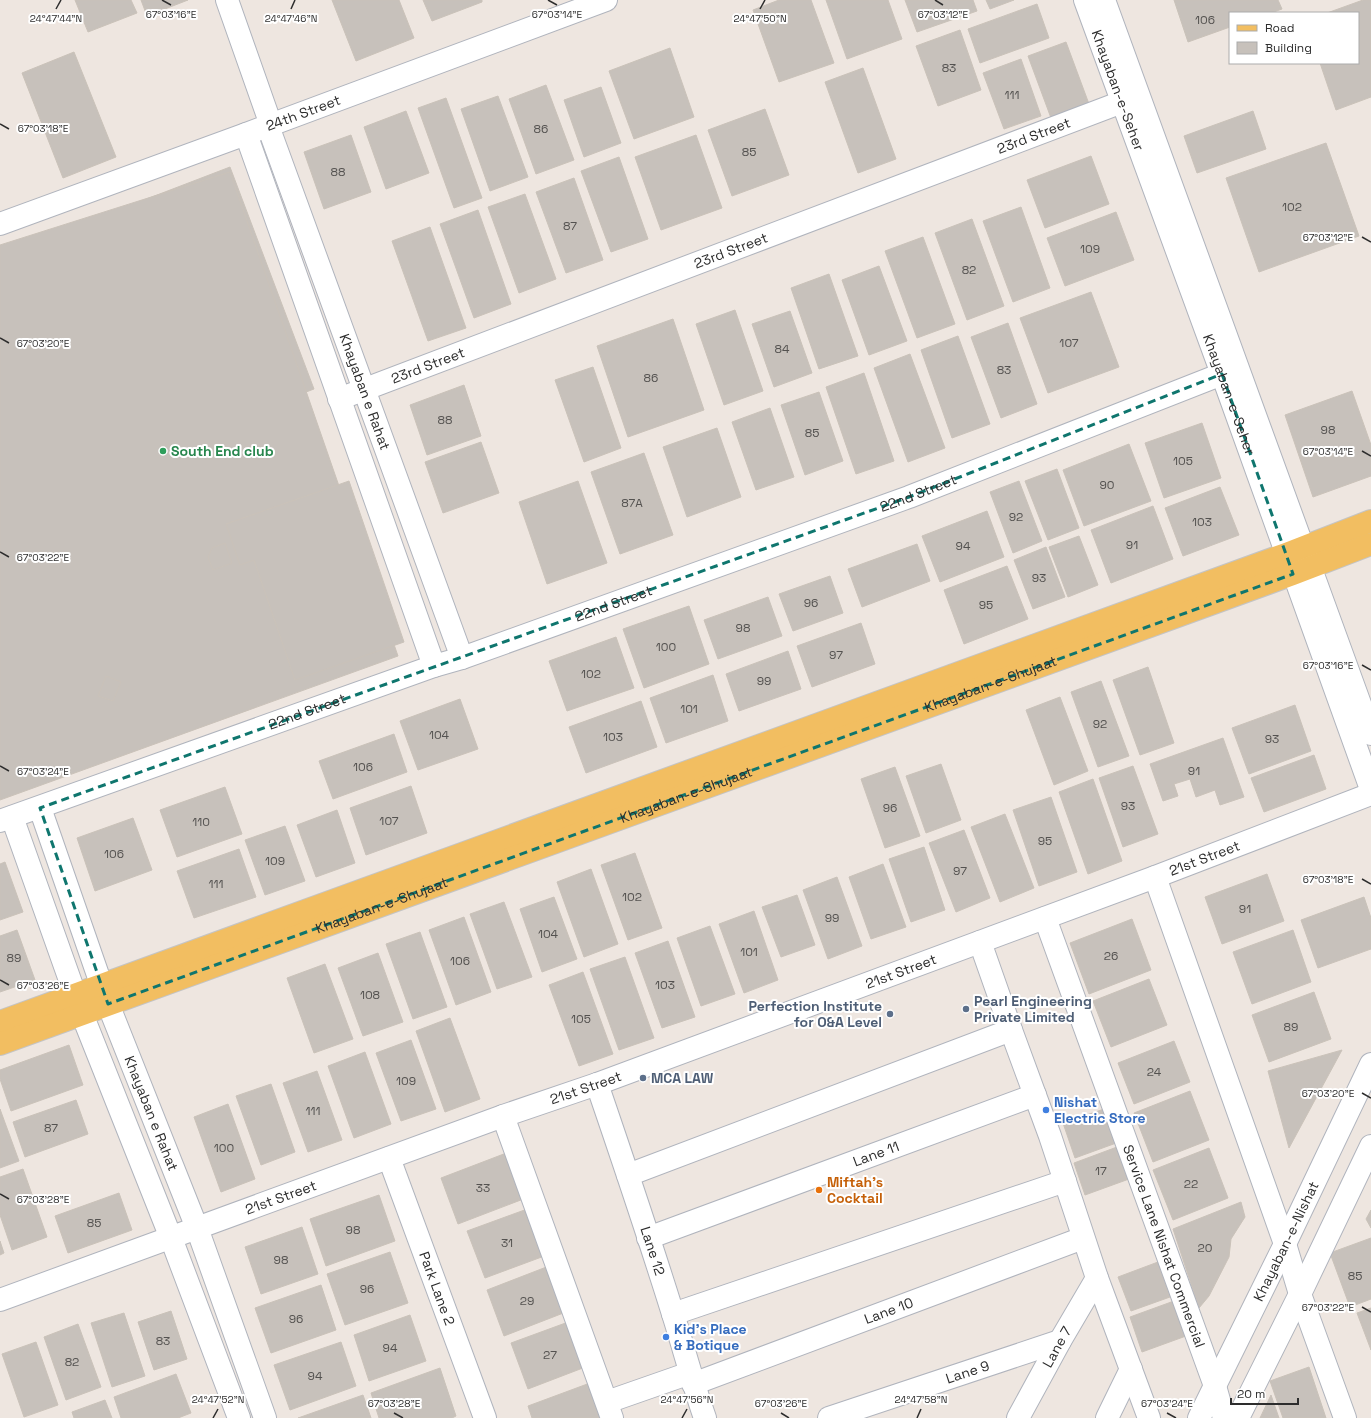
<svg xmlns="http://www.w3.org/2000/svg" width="1371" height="1418" viewBox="0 0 1371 1418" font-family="'Space Grotesk',sans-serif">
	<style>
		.building { fill: #c7c1bb; stroke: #cac2b9 }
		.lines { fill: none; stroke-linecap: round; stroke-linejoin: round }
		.minor-casing { stroke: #b0b4bd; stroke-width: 24 }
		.major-casing { stroke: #c4c4c4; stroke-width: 24 }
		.minor { stroke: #fff; stroke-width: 22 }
		.major { stroke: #f2be61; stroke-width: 22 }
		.marked { fill: none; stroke: #0f766e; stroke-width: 3; stroke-dasharray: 8 5; stroke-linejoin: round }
		.ticks { fill: none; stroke: #2d2d2d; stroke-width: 1.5 }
		.leisure-dot { fill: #2e9e5b; stroke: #fff; stroke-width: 1.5 }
		.service-dot { fill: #5c6f8a; stroke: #fff; stroke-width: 1.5 }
		.shop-dot { fill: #3f7fe0; stroke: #fff; stroke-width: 1.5 }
		.food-dot { fill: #e8710a; stroke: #fff; stroke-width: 1.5 }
		.labels { text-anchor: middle; stroke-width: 4; stroke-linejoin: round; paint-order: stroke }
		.number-label { font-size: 12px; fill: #545250 }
		.street-label { font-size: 14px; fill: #2d2d2d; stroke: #fff }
		.leisure-label { font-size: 14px; font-weight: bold; fill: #27864d; stroke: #fff; text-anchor: start }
		.service-label { font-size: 14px; font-weight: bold; fill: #4e5e75; stroke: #fff; text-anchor: start }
		.shop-label { font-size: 14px; font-weight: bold; fill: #366cbe; stroke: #fff; text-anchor: start }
		.food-label { font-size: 14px; font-weight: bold; fill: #c56008; stroke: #fff; text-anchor: start }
		.ticks-label { font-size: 10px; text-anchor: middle; fill: #2d2d2d; stroke: #fff; stroke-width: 4; stroke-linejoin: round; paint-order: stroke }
	</style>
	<rect width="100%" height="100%" fill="#eee6e0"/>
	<g class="building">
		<path d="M75,0H131L137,13L88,32Z"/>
		<path d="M141,0H188L147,16Z"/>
		<path d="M332,0H399L414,38L356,61Z"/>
		<path d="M423,0H482V2L432,21Z"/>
		<path d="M779,0H811L834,63L779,82L753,10Z"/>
		<path d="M826,0H888L902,39L847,59Z"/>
		<path d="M905,0H973L977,11L917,32Z"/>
		<path d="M986,0H1014L990,9Z"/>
		<path d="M1174,0H1278L1282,9L1271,13H1230V27L1188,42Z"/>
		<path d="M1363,0H1371V97L1336,110L1320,63H1358V13H1327Z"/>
		<path d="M1037,4L1049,38L980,63L968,29Z"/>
		<path d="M960,30L981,90L938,106L916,46Z"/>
		<path d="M1066,42L1089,104L1051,118L1028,56Z"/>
		<path d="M670,48L694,117L634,139L609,71Z"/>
		<path d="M74,52L116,157L63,178L22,73Z"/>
		<path d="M1021,59L1041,116L1004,129L983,73Z"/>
		<path d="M863,68L896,159L858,173L825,82Z"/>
		<path d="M546,85L574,160L536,174L509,99Z"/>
		<path d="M601,87L621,143L584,157L564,100Z"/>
		<path d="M498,96L528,177L490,191L461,109Z"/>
		<path d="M446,98L482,198L454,208L418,108Z"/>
		<path d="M765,109L789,175L732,196L708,130Z"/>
		<path d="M406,111L429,173L386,189L364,127Z"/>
		<path d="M1253,111L1266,149L1197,173L1184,136Z"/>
		<path d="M351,135L371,192L324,209L304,152Z"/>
		<path d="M696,135L722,208L661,230L635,157Z"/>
		<path d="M1326,143L1359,236L1259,272L1226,178Z"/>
		<path d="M1091,156L1109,204L1045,228L1027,180Z"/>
		<path d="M619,157L648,239L611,252L581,171Z"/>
		<path d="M230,167L314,389L190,436L153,338L53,376L6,253Z"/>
		<path d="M230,172L398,656L0,800V245Z"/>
		<path d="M574,178L603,260L566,273L536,192Z"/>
		<path d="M525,194L556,279L519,293L488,207Z"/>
		<path d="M1021,207L1050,288L1013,302L983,221Z"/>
		<path d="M478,210L511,304L474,318L440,224Z"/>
		<path d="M1116,212L1134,260L1065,286L1047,238Z"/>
		<path d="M972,219L1004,306L967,320L935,233Z"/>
		<path d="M430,227L466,328L428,341L392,241Z"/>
		<path d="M923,237L955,324L917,338L885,251Z"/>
		<path d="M879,266L907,341L869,355L842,280Z"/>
		<path d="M829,274L858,356L819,369L791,288Z"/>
		<path d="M1091,292L1119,367L1048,393L1020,318Z"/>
		<path d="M735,310L763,391L724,405L696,324Z"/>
		<path d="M790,311L812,373L774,387L752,324Z"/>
		<path d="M673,319L704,410L628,437L597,346Z"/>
		<path d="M1008,323L1037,404L1001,418L971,337Z"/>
		<path d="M958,336L990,424L952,438L921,350Z"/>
		<path d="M910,354L945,448L908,462L874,368Z"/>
		<path d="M593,367L621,448L584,462L555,380Z"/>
		<path d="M864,373L894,461L856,474L826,387Z"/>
		<path d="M464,385L481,436L427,455L410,405Z"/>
		<path d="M1352,391L1371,445V476L1313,497L1285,415Z"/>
		<path d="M819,392L843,461L805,475L781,405Z"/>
		<path d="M770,408L794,477L756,490L732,422Z"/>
		<path d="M1202,423L1221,478L1164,498L1145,443Z"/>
		<path d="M717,428L741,497L687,517L663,447Z"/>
		<path d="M481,442L499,493L443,513L425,462Z"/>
		<path d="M1129,444L1151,501L1084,526L1063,470Z"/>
		<path d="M644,453L673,535L620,554L591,472Z"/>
		<path d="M1057,469L1079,528L1048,540L1025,481Z"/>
		<path d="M349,481L404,642L295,680L254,560L240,565L226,524Z"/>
		<path d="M578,481L607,563L547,584L519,502Z"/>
		<path d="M1019,481L1042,541L1013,553L990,492Z"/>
		<path d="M1220,487L1239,535L1183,556L1165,508Z"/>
		<path d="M1153,506L1173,559L1111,583L1091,530Z"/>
		<path d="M987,511L1004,557L940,582L922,536Z"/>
		<path d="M1079,536L1098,585L1068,597L1049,547Z"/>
		<path d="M225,543L232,563L213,570L208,557L212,548Z"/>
		<path d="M917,544L930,581L862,607L848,569Z"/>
		<path d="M1046,547L1065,597L1033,609L1014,560Z"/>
		<path d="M1007,566L1028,619L964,644L944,590Z"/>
		<path d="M830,576L843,613L793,631L779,594Z"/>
		<path d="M768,597L782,636L718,659L704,620Z"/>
		<path d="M689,606L709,664L644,688L623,629Z"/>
		<path d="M861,623L875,664L812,687L797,646Z"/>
		<path d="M616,637L634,688L567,711L549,661Z"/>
		<path d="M788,651L801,689L739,711L726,674Z"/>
		<path d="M1148,667L1174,743L1140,755L1113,680Z"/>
		<path d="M713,675L728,721L666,743L650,698Z"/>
		<path d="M106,676L121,682L113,701L98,696Z"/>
		<path d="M1101,681L1129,756L1098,767L1071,692Z"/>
		<path d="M1060,697L1088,771L1054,785L1026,710Z"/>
		<path d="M460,699L478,749L418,770L400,721Z"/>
		<path d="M641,701L657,747L586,773L569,727Z"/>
		<path d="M1295,705L1311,751L1249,774L1232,728Z"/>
		<path d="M394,734L407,772L333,799L319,761Z"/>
		<path d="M1223,738L1244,797L1220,805L1215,790L1196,797L1190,779L1174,784L1178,796L1163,801L1150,764Z"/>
		<path d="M1314,755L1326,789L1264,812L1251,778Z"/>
		<path d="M941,764L961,820L926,833L906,776Z"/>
		<path d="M1133,766L1158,834L1123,847L1099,778Z"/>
		<path d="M895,767L920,836L885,848L861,779Z"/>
		<path d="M1093,779L1122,861L1088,874L1059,792Z"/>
		<path d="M411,786L427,833L366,855L350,808Z"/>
		<path d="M225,787L242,834L177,857L160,810Z"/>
		<path d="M1051,797L1077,872L1039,886L1013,810Z"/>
		<path d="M337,810L355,863L316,877L297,825Z"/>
		<path d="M1005,814L1034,888L1000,902L971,827Z"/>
		<path d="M133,818L152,870L95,891L77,838Z"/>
		<path d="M285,826L305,881L265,895L245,840Z"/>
		<path d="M964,830L990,898L956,912L929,843Z"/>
		<path d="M924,847L945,910L911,922L889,859Z"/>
		<path d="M239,849L256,897L194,918L177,871Z"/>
		<path d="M635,853L662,928L628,940L601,865Z"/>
		<path d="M5,862L23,912L0,920V864Z"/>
		<path d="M883,864L906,927L871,939L849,877Z"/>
		<path d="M591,869L618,944L584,957L557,882Z"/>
		<path d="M1267,874L1284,921L1222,944L1205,897Z"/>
		<path d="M837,877L862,946L828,959L803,890Z"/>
		<path d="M797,895L815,945L781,957L762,907Z"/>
		<path d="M554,897L577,959L542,972L520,909Z"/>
		<path d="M1364,897L1371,918V949L1318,968L1301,920Z"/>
		<path d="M504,902L532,977L497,989L470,914Z"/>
		<path d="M754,911L778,980L744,993L719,924Z"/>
		<path d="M464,917L491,992L456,1005L429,930Z"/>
		<path d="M1132,919L1151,970L1089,994L1070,943Z"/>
		<path d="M710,926L735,994L701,1006L677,938Z"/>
		<path d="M17,930L35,980L0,992V936Z"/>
		<path d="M1293,930L1311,982L1252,1004L1233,952Z"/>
		<path d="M420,932L447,1007L413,1019L386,944Z"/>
		<path d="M668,941L695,1017L662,1028L635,953Z"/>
		<path d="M378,953L403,1022L363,1036L338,968Z"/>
		<path d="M625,957L654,1038L619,1050L590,969Z"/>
		<path d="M325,964L353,1039L314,1053L287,978Z"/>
		<path d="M583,972L613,1054L579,1066L549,985Z"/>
		<path d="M1149,979L1167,1025L1111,1047L1093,1001Z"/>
		<path d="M1314,992L1331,1039L1269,1062L1252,1015Z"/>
		<path d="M450,1018L480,1099L445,1112L416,1031Z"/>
		<path d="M411,1040L436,1109L401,1121L376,1053Z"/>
		<path d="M1174,1041L1190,1082L1134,1104L1118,1063Z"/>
		<path d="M69,1045L83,1085L11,1111L0,1079V1070Z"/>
		<path d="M1342,1050L1289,1148L1268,1071Z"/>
		<path d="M365,1052L391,1124L354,1138L328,1066Z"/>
		<path d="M317,1071L342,1140L308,1152L283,1083Z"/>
		<path d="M271,1084L295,1152L261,1165L236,1096Z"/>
		<path d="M1190,1091L1209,1140L1153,1162L1134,1113Z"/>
		<path d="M76,1100L88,1134L25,1157L13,1122Z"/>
		<path d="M228,1104L255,1179L221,1192L194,1117Z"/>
		<path d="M1107,1108L1119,1142L1075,1158L1063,1123Z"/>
		<path d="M0,1109L19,1161L0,1168Z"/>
		<path d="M1117,1147L1129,1179L1085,1195L1074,1163Z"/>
		<path d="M1209,1148L1228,1198L1173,1220L1153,1170Z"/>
		<path d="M509,1152L526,1198L458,1224L441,1178Z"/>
		<path d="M23,1169L47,1237L12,1250L0,1215V1177Z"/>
		<path d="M119,1193L132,1230L68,1253L55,1216Z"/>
		<path d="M379,1195L395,1241L326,1266L310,1219Z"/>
		<path d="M1241,1202L1245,1217L1231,1239L1229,1257L1209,1296L1199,1308L1173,1229Z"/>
		<path d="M530,1208L547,1255L485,1278L467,1231Z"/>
		<path d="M1371,1210V1228L1366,1219Z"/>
		<path d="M302,1227L318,1274L261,1294L245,1247Z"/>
		<path d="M1371,1238V1299L1350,1307L1330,1253Z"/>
		<path d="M0,1241L4,1253L0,1255Z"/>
		<path d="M390,1252L408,1303L345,1325L327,1274Z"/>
		<path d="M1158,1262L1170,1297L1131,1311L1118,1277Z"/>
		<path d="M549,1266L566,1312L504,1336L487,1290Z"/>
		<path d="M321,1285L336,1330L271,1353L255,1308Z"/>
		<path d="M1174,1301L1186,1336L1142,1352L1130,1317Z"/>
		<path d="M1371,1308V1350L1357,1313Z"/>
		<path d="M171,1311L187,1359L154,1370L138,1322Z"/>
		<path d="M124,1313L145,1376L112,1387L91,1323Z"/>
		<path d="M410,1315L426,1361L369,1381L354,1335Z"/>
		<path d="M571,1321L588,1366L528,1389L511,1343Z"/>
		<path d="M78,1324L101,1387L66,1400L44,1337Z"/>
		<path d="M36,1342L58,1405L24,1417L2,1354Z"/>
		<path d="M341,1342L356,1386L290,1410L274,1365Z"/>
		<path d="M1309,1367L1326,1418H1283L1270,1381Z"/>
		<path d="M440,1368L456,1416L452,1418H379L371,1393Z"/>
		<path d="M176,1374L191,1413L178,1418H121L114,1397Z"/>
		<path d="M590,1383L603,1418H532L528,1406Z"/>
		<path d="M363,1395L371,1418H298Z"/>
		<path d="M1271,1395L1279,1418H1260Z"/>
		<path d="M105,1400L112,1418H74L72,1412Z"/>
	</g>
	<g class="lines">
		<g class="minor-casing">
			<g id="minor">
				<path d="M227,0L271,125"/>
				<path id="s1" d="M1085,0L1222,374L1371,789"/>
				<path d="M1104,0L1371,734"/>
				<path id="s2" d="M268,126L462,658"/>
				<path d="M246,134L434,666"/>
				<path id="s3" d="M0,224L246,134L606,0"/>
				<path id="s4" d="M339,399L1122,102"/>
				<path id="s5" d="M40,808L108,1004L197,1228L265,1418"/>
				<path d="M12,817L82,1014L171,1238L239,1418"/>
				<path id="s6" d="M0,821L434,666L462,658L909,497L1222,374"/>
				<path d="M1155,877L1285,1244L1300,1294L1345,1418"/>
				<path id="s7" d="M1045,918L1215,1386L1224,1418"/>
				<path d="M980,942L1011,1030L1050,1136L1097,1278L1149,1418"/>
				<path id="s8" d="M597,1084C623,1160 649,1237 673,1314C684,1349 693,1384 705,1418"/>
				<path d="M503,1116L612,1418"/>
				<path id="s9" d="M389,1158L485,1418"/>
				<path d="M628,1175L1011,1030"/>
				<path id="s10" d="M648,1238L1035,1095"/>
				<path id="s11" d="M0,1300L503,1116L597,1084L1155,877L1371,794"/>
				<path d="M673,1314L1065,1181"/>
				<path id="s12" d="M693,1384L1083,1238"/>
				<path d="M607,1402L690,1373"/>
				<path id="s13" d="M829,1418L1060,1341"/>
				<path id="s14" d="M1018,1418L1060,1341L1097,1278"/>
				<path d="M1107,1418L1131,1369"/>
				<path id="s15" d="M1199,1418L1285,1244L1371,1064"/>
				<path d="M1238,1418L1300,1294L1371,1146"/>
			</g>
		</g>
		<g class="major-casing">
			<g id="major">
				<path d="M0,1022L1286,554L1371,521"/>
				<path id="s16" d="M0,1044L1293,574L1371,544"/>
			</g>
		</g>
		<use href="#minor" class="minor"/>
		<use href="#major" class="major"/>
	</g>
	<path class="marked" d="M1222,374L1293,574L108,1004L40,808L909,497Z"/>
	<path class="ticks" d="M162,0L171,5M548,0L557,5M935,0L943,5M56,9L61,0M291,9L295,0M760,9L765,0M0,124L9,129M1362,237L1371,242M0,338L9,343M1362,451L1371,456M0,552L9,557M1362,665L1371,670M0,766L9,771M1362,879L1371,884M0,980L9,985M1362,1093L1371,1098M0,1194L9,1199M1362,1307L1371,1312M394,1413L403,1418M781,1413L789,1418M1167,1413L1176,1418M213,1418L218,1409M682,1418L687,1409M917,1418L921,1409"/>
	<circle class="leisure-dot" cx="163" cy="451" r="4"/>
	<g class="service-dot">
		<circle cx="966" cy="1009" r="4"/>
		<circle cx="890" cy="1014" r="4"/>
		<circle cx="643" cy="1078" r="4"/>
	</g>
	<g class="shop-dot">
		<circle cx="1046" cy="1110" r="4"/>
		<circle cx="666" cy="1337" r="4"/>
	</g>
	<circle class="food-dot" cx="819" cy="1190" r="4"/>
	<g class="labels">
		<g class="number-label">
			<text x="1205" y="24">106</text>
			<text x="949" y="72">83</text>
			<text x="1012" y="99">111</text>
			<text x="541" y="133">86</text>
			<text x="749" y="156">85</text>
			<text x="338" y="176">88</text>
			<text x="1292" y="211">102</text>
			<text x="570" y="230">87</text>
			<text x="1090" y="253">109</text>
			<text x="969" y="274">82</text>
			<text x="1069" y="347">107</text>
			<text x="782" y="353">84</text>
			<text x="1004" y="374">83</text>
			<text x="651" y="382">86</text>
			<text x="445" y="424">88</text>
			<text x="1328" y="434">98</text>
			<text x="812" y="437">85</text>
			<text x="1183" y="465">105</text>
			<text x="1107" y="489">90</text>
			<text x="632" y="507">87A</text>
			<text x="1016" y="521">92</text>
			<text x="1202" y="526">103</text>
			<text x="1132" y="549">91</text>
			<text x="963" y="550">94</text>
			<text x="1039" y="582">93</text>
			<text x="811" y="607">96</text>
			<text x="986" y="609">95</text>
			<text x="743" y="632">98</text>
			<text x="666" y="651">100</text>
			<text x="836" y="659">97</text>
			<text x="591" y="678">102</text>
			<text x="764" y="685">99</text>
			<text x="689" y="713">101</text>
			<text x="1100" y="728">92</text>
			<text x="439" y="739">104</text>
			<text x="613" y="741">103</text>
			<text x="1272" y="743">93</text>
			<text x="363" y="771">106</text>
			<text x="1194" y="775">91</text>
			<text x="1128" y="810">93</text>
			<text x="890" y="812">96</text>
			<text x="389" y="825">107</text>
			<text x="201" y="826">110</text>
			<text x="1045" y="845">95</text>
			<text x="114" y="858">106</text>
			<text x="275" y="865">109</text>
			<text x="960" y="875">97</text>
			<text x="216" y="888">111</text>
			<text x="632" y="901">102</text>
			<text x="1245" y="913">91</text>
			<text x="832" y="922">99</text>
			<text x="548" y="938">104</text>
			<text x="749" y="956">101</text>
			<text x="1111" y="960">26</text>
			<text x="14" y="962">89</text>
			<text x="460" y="965">106</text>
			<text x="665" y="989">103</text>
			<text x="370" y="999">108</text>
			<text x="581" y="1023">105</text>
			<text x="1291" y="1031">89</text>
			<text x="1154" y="1076">24</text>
			<text x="406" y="1085">109</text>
			<text x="313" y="1115">111</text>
			<text x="51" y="1132">87</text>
			<text x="224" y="1152">100</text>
			<text x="1101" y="1175">17</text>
			<text x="1191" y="1188">22</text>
			<text x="483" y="1192">33</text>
			<text x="94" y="1227">85</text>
			<text x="353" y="1234">98</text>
			<text x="507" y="1247">31</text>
			<text x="1205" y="1252">20</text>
			<text x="281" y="1264">98</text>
			<text x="1355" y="1280">85</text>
			<text x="367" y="1293">96</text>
			<text x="527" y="1305">29</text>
			<text x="296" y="1323">96</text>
			<text x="163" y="1345">83</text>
			<text x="390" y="1352">94</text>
			<text x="550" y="1359">27</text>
			<text x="72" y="1366">82</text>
			<text x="315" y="1380">94</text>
		</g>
		<g class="street-label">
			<text dy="5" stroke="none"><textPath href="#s1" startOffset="96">Khayaban-e-Seher</textPath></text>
			<text dy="5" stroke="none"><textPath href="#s3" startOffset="323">24th Street</textPath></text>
			<text dy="5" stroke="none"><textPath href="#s4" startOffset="743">23rd Street</textPath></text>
			<text dy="5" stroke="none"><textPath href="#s4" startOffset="419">23rd Street</textPath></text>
			<text dy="5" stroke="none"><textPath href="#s4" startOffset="95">23rd Street</textPath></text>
			<text dy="5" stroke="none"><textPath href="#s2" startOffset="283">Khayaban e Rahat</textPath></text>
			<text dy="5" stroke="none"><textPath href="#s1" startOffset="420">Khayaban-e-Seher</textPath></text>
			<text dy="5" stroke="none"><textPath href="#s6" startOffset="975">22nd Street</textPath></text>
			<text dy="5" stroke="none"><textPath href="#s6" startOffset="651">22nd Street</textPath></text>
			<text dy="5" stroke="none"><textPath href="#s16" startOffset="1054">Khayaban-e-Shujaat</textPath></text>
			<text dy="5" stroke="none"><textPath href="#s6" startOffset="326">22nd Street</textPath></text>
			<text dy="5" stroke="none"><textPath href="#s16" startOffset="730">Khayaban-e-Shujaat</textPath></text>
			<text dy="5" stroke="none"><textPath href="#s11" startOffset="1283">21st Street</textPath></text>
			<text dy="5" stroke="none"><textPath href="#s16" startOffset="406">Khayaban-e-Shujaat</textPath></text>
			<text dy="5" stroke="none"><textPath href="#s11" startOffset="959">21st Street</textPath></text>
			<text dy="5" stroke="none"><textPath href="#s11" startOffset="623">21st Street</textPath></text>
			<text dy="5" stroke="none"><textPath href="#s5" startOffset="325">Khayaban e Rahat</textPath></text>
			<text dy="5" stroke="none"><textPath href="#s10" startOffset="243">Lane 11</textPath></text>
			<text dy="5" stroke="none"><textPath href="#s11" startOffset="299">21st Street</textPath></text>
			<text dy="5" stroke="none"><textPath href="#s15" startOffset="197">Khayaban-e-Nishat</textPath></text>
			<text dy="5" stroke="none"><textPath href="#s7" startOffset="349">Service Lane Nishat Commercial</textPath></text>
			<text dy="5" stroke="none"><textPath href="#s8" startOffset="176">Lane 12</textPath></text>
			<text dy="5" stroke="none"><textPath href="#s9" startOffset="139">Park Lane 2</textPath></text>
			<text dy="5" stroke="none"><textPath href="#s12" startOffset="209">Lane 10</textPath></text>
			<text dy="5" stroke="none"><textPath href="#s14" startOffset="81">Lane 7</textPath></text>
			<text dy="5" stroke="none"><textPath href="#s13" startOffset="146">Lane 9</textPath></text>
		</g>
		<g class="leisure-label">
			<text x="171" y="456">South End club</text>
		</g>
		<g class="service-label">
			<text x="974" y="1006">Pearl Engineering<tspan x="974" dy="16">Private Limited</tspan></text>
			<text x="882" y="1011" text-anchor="end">Perfection Institute<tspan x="882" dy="16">for O&amp;A Level</tspan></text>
			<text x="651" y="1083">MCA LAW</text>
		</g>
		<g class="shop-label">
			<text x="1054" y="1107">Nishat<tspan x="1054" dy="16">Electric Store</tspan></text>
			<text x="674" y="1334">Kid's Place<tspan x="674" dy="16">&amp; Botique</tspan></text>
		</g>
		<g class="food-label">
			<text x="827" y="1187">Miftah's<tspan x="827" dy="16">Cocktail</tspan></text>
		</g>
	</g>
	<g class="ticks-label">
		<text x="171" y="18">67°03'16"E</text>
		<text x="557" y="18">67°03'14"E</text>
		<text x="943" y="18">67°03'12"E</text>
		<text x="56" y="22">24°47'44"N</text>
		<text x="291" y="22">24°47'46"N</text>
		<text x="760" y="22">24°47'50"N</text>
		<text x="43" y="132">67°03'18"E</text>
		<text x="1328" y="241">67°03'12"E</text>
		<text x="43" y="347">67°03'20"E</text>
		<text x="1328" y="455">67°03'14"E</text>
		<text x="43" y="561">67°03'22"E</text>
		<text x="1328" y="669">67°03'16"E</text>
		<text x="43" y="775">67°03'24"E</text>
		<text x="1328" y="883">67°03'18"E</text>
		<text x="43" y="989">67°03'26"E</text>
		<text x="1328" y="1097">67°03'20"E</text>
		<text x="43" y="1203">67°03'28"E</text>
		<text x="1328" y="1311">67°03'22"E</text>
		<text x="218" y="1403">24°47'52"N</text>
		<text x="687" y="1403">24°47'56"N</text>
		<text x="921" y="1403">24°47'58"N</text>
		<text x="394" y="1407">67°03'28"E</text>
		<text x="781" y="1407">67°03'26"E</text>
		<text x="1167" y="1407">67°03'24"E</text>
	</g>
	<rect x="1229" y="12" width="130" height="52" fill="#ffffff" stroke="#ababab"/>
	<rect x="1237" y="25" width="20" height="6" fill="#f2be61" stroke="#ababab"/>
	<text x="1265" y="32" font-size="12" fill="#2d2d2d">Road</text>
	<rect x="1237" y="42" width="20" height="12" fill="#c7c1bb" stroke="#ababab"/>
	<text x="1265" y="52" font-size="12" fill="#2d2d2d">Building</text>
	<path d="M1231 1398v6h67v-6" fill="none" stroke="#2d2d2d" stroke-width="2"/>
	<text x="1237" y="1398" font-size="12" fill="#2d2d2d" stroke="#ffffff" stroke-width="3" paint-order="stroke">20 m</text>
</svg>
